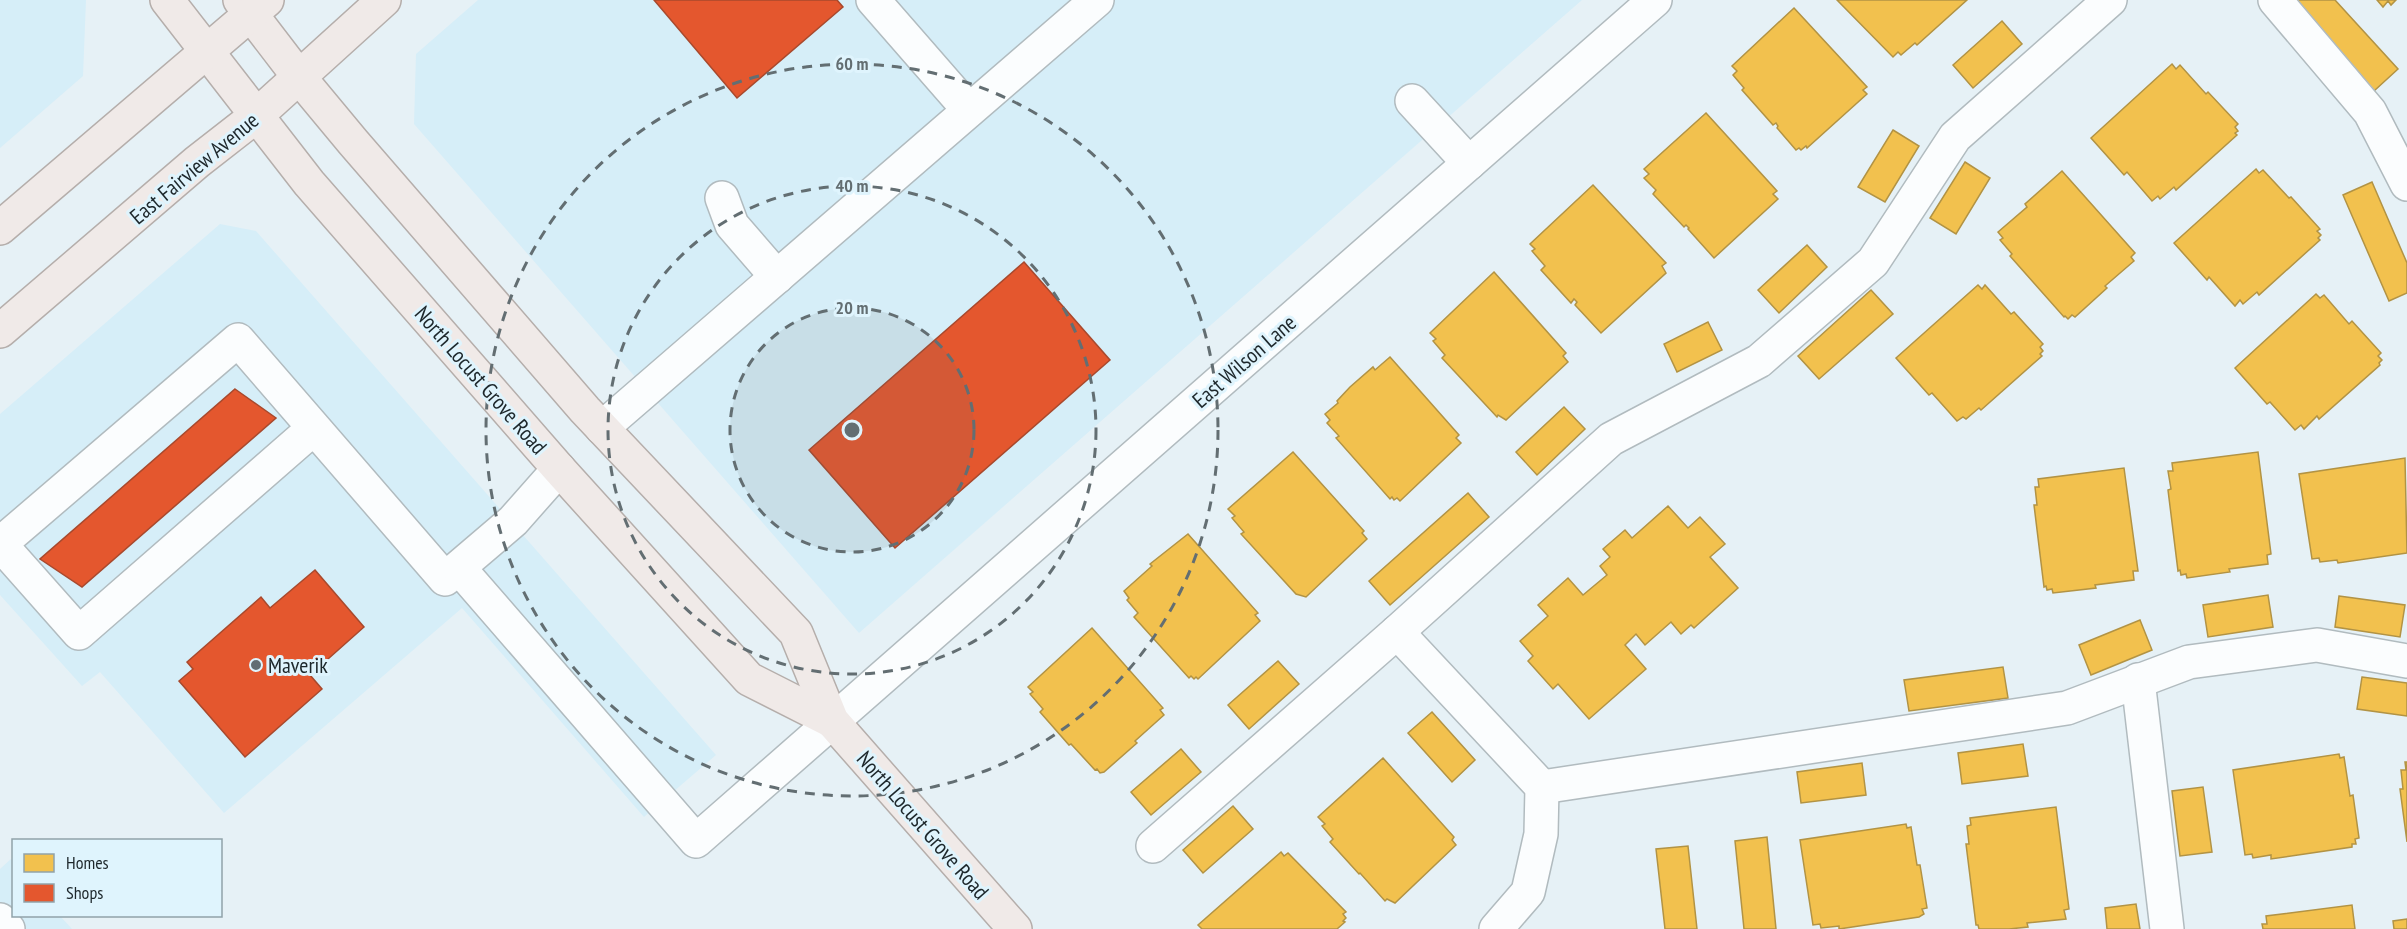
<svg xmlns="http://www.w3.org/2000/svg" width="2407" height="929" viewBox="0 0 2407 929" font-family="'PT Sans Narrow',sans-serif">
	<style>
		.built { fill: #d6eef8 }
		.homes { fill: #f2c14e; stroke: #b29344; stroke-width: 1.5 }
		.shops { fill: #e4572e; stroke: #a8492d; stroke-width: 1.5 }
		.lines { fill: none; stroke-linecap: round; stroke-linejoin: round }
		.minor-casing { stroke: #b1bbbf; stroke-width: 36 }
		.major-casing { stroke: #b5aeab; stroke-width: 36 }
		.minor { stroke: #fbfdfe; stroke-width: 33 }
		.major { stroke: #f0eae8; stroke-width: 33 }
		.ring { fill: none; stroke: #636e72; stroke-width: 3; stroke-dasharray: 10 8 }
		.poi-dot { fill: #636e72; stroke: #dff4fd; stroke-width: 2 }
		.labels { text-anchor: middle; stroke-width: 6; stroke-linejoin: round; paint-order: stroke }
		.street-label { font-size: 22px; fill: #1d272b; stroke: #dff4fd }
		.poi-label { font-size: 22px; fill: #1d272b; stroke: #dff4fd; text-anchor: start }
		.centre { fill: #636e72; stroke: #dff4fd; stroke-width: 3 }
		.ring-label { font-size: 18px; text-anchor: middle; font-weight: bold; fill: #636e72; stroke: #dff4fd; stroke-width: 6; stroke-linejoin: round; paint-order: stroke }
	</style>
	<rect width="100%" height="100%" fill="#e6f1f6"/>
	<g class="built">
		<path d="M0,0H86L83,76L0,148Z"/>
		<path d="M478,0H1582L859,633L414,124L416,54Z"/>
		<path d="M220,224L256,231L716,755L644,817L462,608L224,813L100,672L82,686L0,595V414Z"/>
		<path d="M11,859L13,862L14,916H60L72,929H0V869Z"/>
	</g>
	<g class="homes">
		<path d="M1837,0H1967L1917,45L1915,43L1901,55L1898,52L1893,57Z"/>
		<path d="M2292,0H2335L2398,69L2374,91Z"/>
		<path d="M2377,0H2396L2391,5L2388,1L2383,7Z"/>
		<path d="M1794,8L1867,87L1863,90L1867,94L1807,148L1806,146L1801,150L1799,148L1796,150L1777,128L1778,126L1776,123L1773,125L1742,90L1744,88L1733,75L1737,71L1732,66Z"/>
		<path d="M2002,21L2022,44L1973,88L1953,65Z"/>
		<path d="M2172,64L2176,69L2180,65L2206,94L2208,92L2238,124L2235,127L2238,131L2235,133L2237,135L2176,190L2174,187L2160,199L2158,196L2152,201L2127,172L2124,175L2091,138Z"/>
		<path d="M1706,113L1777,191L1773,194L1778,199L1714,258L1688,229L1689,228L1686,225L1684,227L1653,194L1656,190L1644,178L1649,174L1644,169Z"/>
		<path d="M1893,130L1919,146L1885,202L1858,187Z"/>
		<path d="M1965,162L1990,178L1956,234L1930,218Z"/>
		<path d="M2256,169L2259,173L2263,170L2289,198L2291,197L2320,229L2317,231L2321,235L2318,238L2320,240L2259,295L2257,292L2243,304L2240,300L2235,306L2209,277L2207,280L2174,243Z"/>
		<path d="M2062,171L2135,253L2131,257L2134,261L2105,286L2107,288L2075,317L2072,315L2068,319L2065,316L2064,317L2010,256L2012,254L2000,240L2003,238L1998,232L2027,207L2025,204Z"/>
		<path d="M2372,182L2407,263V293L2389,301L2343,195Z"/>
		<path d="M1593,185L1666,263L1662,266L1666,273L1601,333L1575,305L1577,302L1574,299L1571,303L1541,270L1545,266L1532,251L1535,249L1530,244Z"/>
		<path d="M1807,245L1827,267L1779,313L1758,290Z"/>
		<path d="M1494,272L1566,353L1563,356L1568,362L1506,420L1498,415L1497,417L1442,358L1445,355L1433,341L1436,339L1430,333Z"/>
		<path d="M1978,285L1982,289L1985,285L2011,314L2014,312L2043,344L2040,347L2043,351L2040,354L2042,356L1981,410L1979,408L1966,419L1963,417L1957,421L1932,393L1929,395L1896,358Z"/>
		<path d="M1871,290L1893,314L1819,379L1798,356Z"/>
		<path d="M2316,294L2320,298L2324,295L2349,324L2352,321L2381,353L2378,356L2382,360L2379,363L2380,365L2319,419L2317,416L2304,429L2301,425L2295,430L2270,402L2267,404L2235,368Z"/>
		<path d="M1708,322L1722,350L1677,372L1664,344Z"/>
		<path d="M1390,357L1459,435L1456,438L1461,443L1400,501L1397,498L1394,500L1392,497L1390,499L1336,438L1339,436L1327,423L1330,420L1325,414L1338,403L1337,401L1350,387L1373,367L1375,370Z"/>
		<path d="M1564,407L1585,429L1537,475L1516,452Z"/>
		<path d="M1293,452L1364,531L1362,533L1367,539L1306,597L1296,594L1241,534L1244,532L1232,518L1235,516L1228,509Z"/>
		<path d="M2258,452L2271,554L2267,555L2268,564L2229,569L2230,572L2187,578L2186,574L2181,575L2180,570L2178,571L2168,490L2171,489L2168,471H2173L2172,463Z"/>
		<path d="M2405,458L2407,553L2338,563L2337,560L2320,562L2319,558L2312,559L2299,474Z"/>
		<path d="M2124,468L2138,571H2133L2134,580L2095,585L2096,588L2053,593L2052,589L2047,590L2046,586L2044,587L2034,505H2037L2035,487H2039L2038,479Z"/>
		<path d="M1468,493L1489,517L1390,605L1369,581Z"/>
		<path d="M1668,506L1688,528L1700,517L1725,544L1710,557L1738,588L1694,628L1691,625L1681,634L1671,622L1645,645L1636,634L1625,645L1646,669L1589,719L1558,684L1553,689L1528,661L1533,656L1520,641L1548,616L1538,605L1568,578L1583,595L1607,575L1600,566L1610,557L1603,549L1625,530L1632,538Z"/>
		<path d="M1188,534L1258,613L1255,615L1260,621L1198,679L1196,677L1194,679L1191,676L1189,678L1134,617L1138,613L1127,600L1129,598L1124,591L1152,566L1150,564Z"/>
		<path d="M2268,595L2273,627L2208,637L2203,605Z"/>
		<path d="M2339,596L2405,605L2400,637L2335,627Z"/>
		<path d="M2140,620L2152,650L2091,675L2079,645Z"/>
		<path d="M1092,628L1163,708L1160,710L1164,715L1135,741L1137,743L1104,772L1100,773L1097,769L1095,770L1071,744L1069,745L1040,712L1043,709L1030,694L1033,692L1028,687Z"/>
		<path d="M1278,661L1299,684L1249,729L1228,705Z"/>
		<path d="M2003,667L2008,698L1909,711L1904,680Z"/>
		<path d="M2362,677L2407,683V716L2357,709Z"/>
		<path d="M1432,712L1475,760L1452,782L1408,733Z"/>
		<path d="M2023,744L2028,776L1962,784L1958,753Z"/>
		<path d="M1181,749L1201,772L1151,815L1131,792Z"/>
		<path d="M2339,754L2340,758L2344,757L2350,796L2353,795L2359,838L2355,839L2356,844H2352V847L2271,859V855L2253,858L2252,854L2245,855L2233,770Z"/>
		<path d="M1383,758L1454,837L1452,840L1456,845L1395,903L1387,899L1385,901L1360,873L1359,874L1330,842L1333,839L1322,826L1325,824L1318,817Z"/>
		<path d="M2405,762H2407V842L2400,789H2403L2401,770H2406Z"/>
		<path d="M1862,763L1866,795L1801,803L1797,772Z"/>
		<path d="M2203,787L2212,852L2180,856L2172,791Z"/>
		<path d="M1233,806L1253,829L1203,873L1183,850Z"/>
		<path d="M2056,807L2069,909L2064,910L2066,919L2027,923L2028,927L2009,929H1979L1978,925H1976L1966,844H1969L1967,826L1971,825L1970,818Z"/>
		<path d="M1906,824L1907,828L1911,827L1917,865H1920L1927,908L1922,909L1924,914L1919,917L1839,929V926L1821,928L1820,924L1813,925L1800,840Z"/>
		<path d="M1767,837L1776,929H1744L1735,841Z"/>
		<path d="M1688,846L1697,929H1665L1656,849Z"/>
		<path d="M1281,852L1284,856L1288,853L1346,912L1343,914L1346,918L1343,921L1345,922L1337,929H1202L1198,925Z"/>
		<path d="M2136,904L2140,929H2107L2105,908Z"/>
		<path d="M2352,905L2355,929H2263L2262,924H2267L2266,916Z"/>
		<path d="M2407,919V929H2394L2393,921Z"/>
	</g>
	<g class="shops">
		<path d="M654,0H837L843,7L737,98Z"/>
		<path d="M1024,262L1110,360L895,548L809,450Z"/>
		<path d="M235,389L276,418L82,587L40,559Z"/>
		<path d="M315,570L364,627L310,675L322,689L245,757L179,681L193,669L187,662L261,597L270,608Z"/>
	</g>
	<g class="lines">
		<g class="minor-casing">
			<g id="minor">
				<path d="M873,0L969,110"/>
				<path d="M2275,0L2370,112L2407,184"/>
				<path d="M1412,101L1469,163"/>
				<path d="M722,198L732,225L777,277"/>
				<path d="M314,428L79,633L0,544L238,340L445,579L513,521L559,469"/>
				<path d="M602,428L1097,0"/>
				<path d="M459,568L696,841L1655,0"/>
				<path d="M1397,632L1542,787L1541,834L1528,892L1496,929"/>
				<path d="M2138,680L2167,929"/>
				<path d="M1542,787L2067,708L2189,662L2317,645L2407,661"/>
				<path d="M1153,846L1397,632L1611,439L1759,361L1873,262L1955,137L2110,0"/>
				<path d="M0,920L8,929"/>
			</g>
		</g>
		<g class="major-casing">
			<g id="major">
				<path d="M167,0L309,183L559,469L749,679L832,721"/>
				<path d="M240,0L299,77L353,142L585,410L796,633L832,721L1015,929"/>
				<path d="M0,228L267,0"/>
				<path d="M0,331L197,162L256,116L384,0"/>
			</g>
		</g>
		<use href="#minor" class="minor"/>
		<use href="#major" class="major"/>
	</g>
	<circle cx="852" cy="430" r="122" fill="#636e72" fill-opacity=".12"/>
	<g class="ring">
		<circle cx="852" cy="430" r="122"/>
		<circle cx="852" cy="430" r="244"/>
		<circle cx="852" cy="430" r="366"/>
	</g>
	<circle class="poi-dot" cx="256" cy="665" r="6"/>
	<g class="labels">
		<g class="street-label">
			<text transform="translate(194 168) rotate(-40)" y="8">East Fairview Avenue</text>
			<text transform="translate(1244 361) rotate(-41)" y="8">East Wilson Lane</text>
			<text transform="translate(481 380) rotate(49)" y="8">North Locust Grove Road</text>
			<text transform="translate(923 825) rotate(49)" y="8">North Locust Grove Road</text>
		</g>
		<g class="poi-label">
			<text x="268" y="673">Maverik</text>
		</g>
	</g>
	<circle cx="852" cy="430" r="9" class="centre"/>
	<g class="ring-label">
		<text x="852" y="70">60 m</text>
		<text x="852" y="192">40 m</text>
		<text x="852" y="314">20 m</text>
	</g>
	<rect x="12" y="839" width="210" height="78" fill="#dff4fd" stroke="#91a2a9" stroke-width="1.5"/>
	<rect x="24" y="854" width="30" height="18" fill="#f2c14e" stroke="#91a2a9" stroke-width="1.5"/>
	<text x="66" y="869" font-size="18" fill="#1d272b">Homes</text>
	<rect x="24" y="884" width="30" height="18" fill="#e4572e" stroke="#91a2a9" stroke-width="1.5"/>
	<text x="66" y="899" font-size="18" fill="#1d272b">Shops</text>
</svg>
